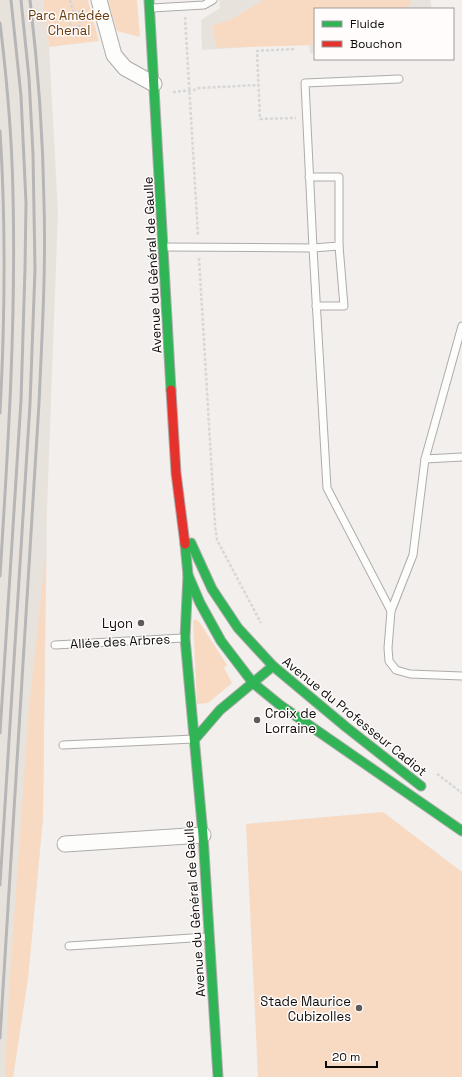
<svg xmlns="http://www.w3.org/2000/svg" width="462" height="1077" viewBox="0 0 462 1077" font-family="'Space Grotesk',sans-serif">
	<style>
		.built { fill: #e8e2dc }
		.green { fill: #f8dac2 }
		.lines { fill: none; stroke-linecap: round; stroke-linejoin: round }
		.lane-casing { stroke: #aeacab; stroke-width: 9 }
		.street-casing { stroke: #aeacab; stroke-width: 17 }
		.fast-casing { stroke: #aeacab; stroke-width: 11 }
		.jam-casing { stroke: #aeacab; stroke-width: 11 }
		.path { stroke: #d8d7d7; stroke-width: 2.5; stroke-dasharray: 3 2; stroke-linecap: butt }
		.lane { stroke: #fdfdfc; stroke-width: 7 }
		.street { stroke: #fdfdfc; stroke-width: 15 }
		.fast { stroke: #30b455; stroke-width: 9 }
		.jam { stroke: #e5322d; stroke-width: 9 }
		.rail { stroke: #b6b6b6; stroke-width: 3 }
		.poi-dot { fill: #5d5b5a; stroke: #fffcfb; stroke-width: 1.5 }
		.labels { text-anchor: middle; stroke-width: 3; stroke-linejoin: round; paint-order: stroke }
		.park-label { font-size: 13px; fill: #683b0e; stroke: #fffcfb }
		.street-label { font-size: 13px; fill: #0d0c0b; stroke: #fffcfb }
		.poi-label { font-size: 13px; fill: #0d0c0b; stroke: #fffcfb; text-anchor: end }
	</style>
	<rect width="100%" height="100%" fill="#f2efed"/>
	<g class="built">
		<path d="M0,0H43L49,47L58,212L47,509L43,817L28,978L13,1077H0Z"/>
		<path d="M219,0H430L432,9H315V53H310L309,43L202,50L201,20L220,8Z"/>
	</g>
	<g class="green">
		<path d="M43,0H88L99,41L49,47Z"/>
		<path d="M108,0H137L140,37L117,31Z"/>
		<path d="M264,0H410L411,2L407,9H315V45L217,48L212,26L234,18Z"/>
		<path d="M46,550L43,817L28,978L13,1077H5L9,990L29,710Z"/>
		<path d="M196,619L200,623L227,665L224,668L232,683L208,703L197,704L193,621Z"/>
		<path d="M383,812L462,872V1077H258L246,824Z"/>
	</g>
	<g class="lines">
		<g class="lane-casing">
			<g id="lane">
				<path d="M152,8L204,5L213,0"/>
				<path d="M309,177H339V246L313,248L305,83L399,79"/>
				<path d="M165,247L313,248L327,488L391,611"/>
				<path d="M316,306H344L339,246"/>
				<path d="M462,326L425,459L413,555L391,611L388,648L389,661L396,670L410,674L462,676"/>
				<path d="M425,459L462,457"/>
				<path d="M55,645L183,638"/>
				<path d="M63,745L194,739"/>
				<path d="M69,946L207,937"/>
			</g>
		</g>
		<g class="street-casing">
			<g id="street">
				<path d="M99,0L114,55L125,68L154,84"/>
				<path d="M65,844L203,835"/>
			</g>
		</g>
		<g class="fast-casing">
			<g id="fast">
				<path d="M149,0L171,390"/>
				<path d="M191,543L212,589L238,628L273,666L346,727L421,786"/>
				<path d="M185,544L188,575L200,603L221,641L253,683L280,705L462,831"/>
				<path d="M188,575L185,638L203,835L218,1077"/>
				<path d="M195,739L220,710L273,666"/>
			</g>
		</g>
		<g class="jam-casing">
			<path id="jam" d="M171,390L176,473L185,544"/>
		</g>
		<g class="path">
			<path d="M70,0L73,11"/>
			<path d="M73,11L79,12L82,20L79,26L73,27L70,24L69,17Z"/>
			<path d="M185,17L198,235"/>
			<path d="M294,49L257,51L260,119L296,118"/>
			<path d="M173,92L194,90L199,88L259,85"/>
			<path d="M199,258L215,525L217,540L261,623"/>
			<path d="M437,774L462,793"/>
		</g>
		<use href="#lane" class="lane"/>
		<use href="#street" class="street"/>
		<use href="#fast" class="fast"/>
		<use href="#jam" class="jam"/>
		<g class="rail">
			<path d="M0,23C7,80 12,138 13,195C16,322 8,449 0,576"/>
			<path d="M0,131C6,225 5,319 0,413"/>
			<path d="M0,733L21,400L25,269L26,203L21,96L11,0"/>
			<path d="M0,885L30,404L35,269L33,154L29,78L21,0"/>
			<path d="M0,1038L39,403C42,336 46,270 44,203C43,135 38,67 30,0"/>
		</g>
	</g>
	<g class="poi-dot">
		<circle cx="141" cy="623" r="4"/>
		<circle cx="257" cy="720" r="4"/>
		<circle cx="359" cy="1008" r="4"/>
	</g>
	<g class="labels">
		<g class="park-label">
			<text x="69" y="20">Parc Amédée<tspan x="69" dy="15">Chenal</tspan></text>
		</g>
		<g class="street-label">
			<text transform="translate(152 265) rotate(-93)" y="5">Avenue du Général de Gaulle</text>
			<text transform="translate(120 641) rotate(-3)" y="5">Allée des Arbres</text>
			<text transform="translate(355 716) rotate(39)" y="5">Avenue du Professeur Cadiot</text>
			<text transform="translate(194 909) rotate(-94)" y="5">Avenue du Général de Gaulle</text>
		</g>
		<g class="poi-label">
			<text x="133" y="628">Lyon</text>
			<text x="265" y="718" text-anchor="start">Croix de<tspan x="265" dy="15">Lorraine</tspan></text>
			<text x="351" y="1006">Stade Maurice<tspan x="351" dy="15">Cubizolles</tspan></text>
		</g>
	</g>
	<rect x="314" y="8" width="140" height="52" fill="#fffcfb" stroke="#9e9c9b"/>
	<rect x="322" y="21" width="20" height="6" fill="#30b455" stroke="#9e9c9b"/>
	<text x="350" y="28" font-size="12" fill="#0d0c0b">Fluide</text>
	<rect x="322" y="41" width="20" height="6" fill="#e5322d" stroke="#9e9c9b"/>
	<text x="350" y="48" font-size="12" fill="#0d0c0b">Bouchon</text>
	<path d="M326 1061v6h51v-6" fill="none" stroke="#0d0c0b" stroke-width="2"/>
	<text x="332" y="1061" font-size="12" fill="#0d0c0b" stroke="#fffcfb" stroke-width="3" paint-order="stroke">20 m</text>
</svg>
